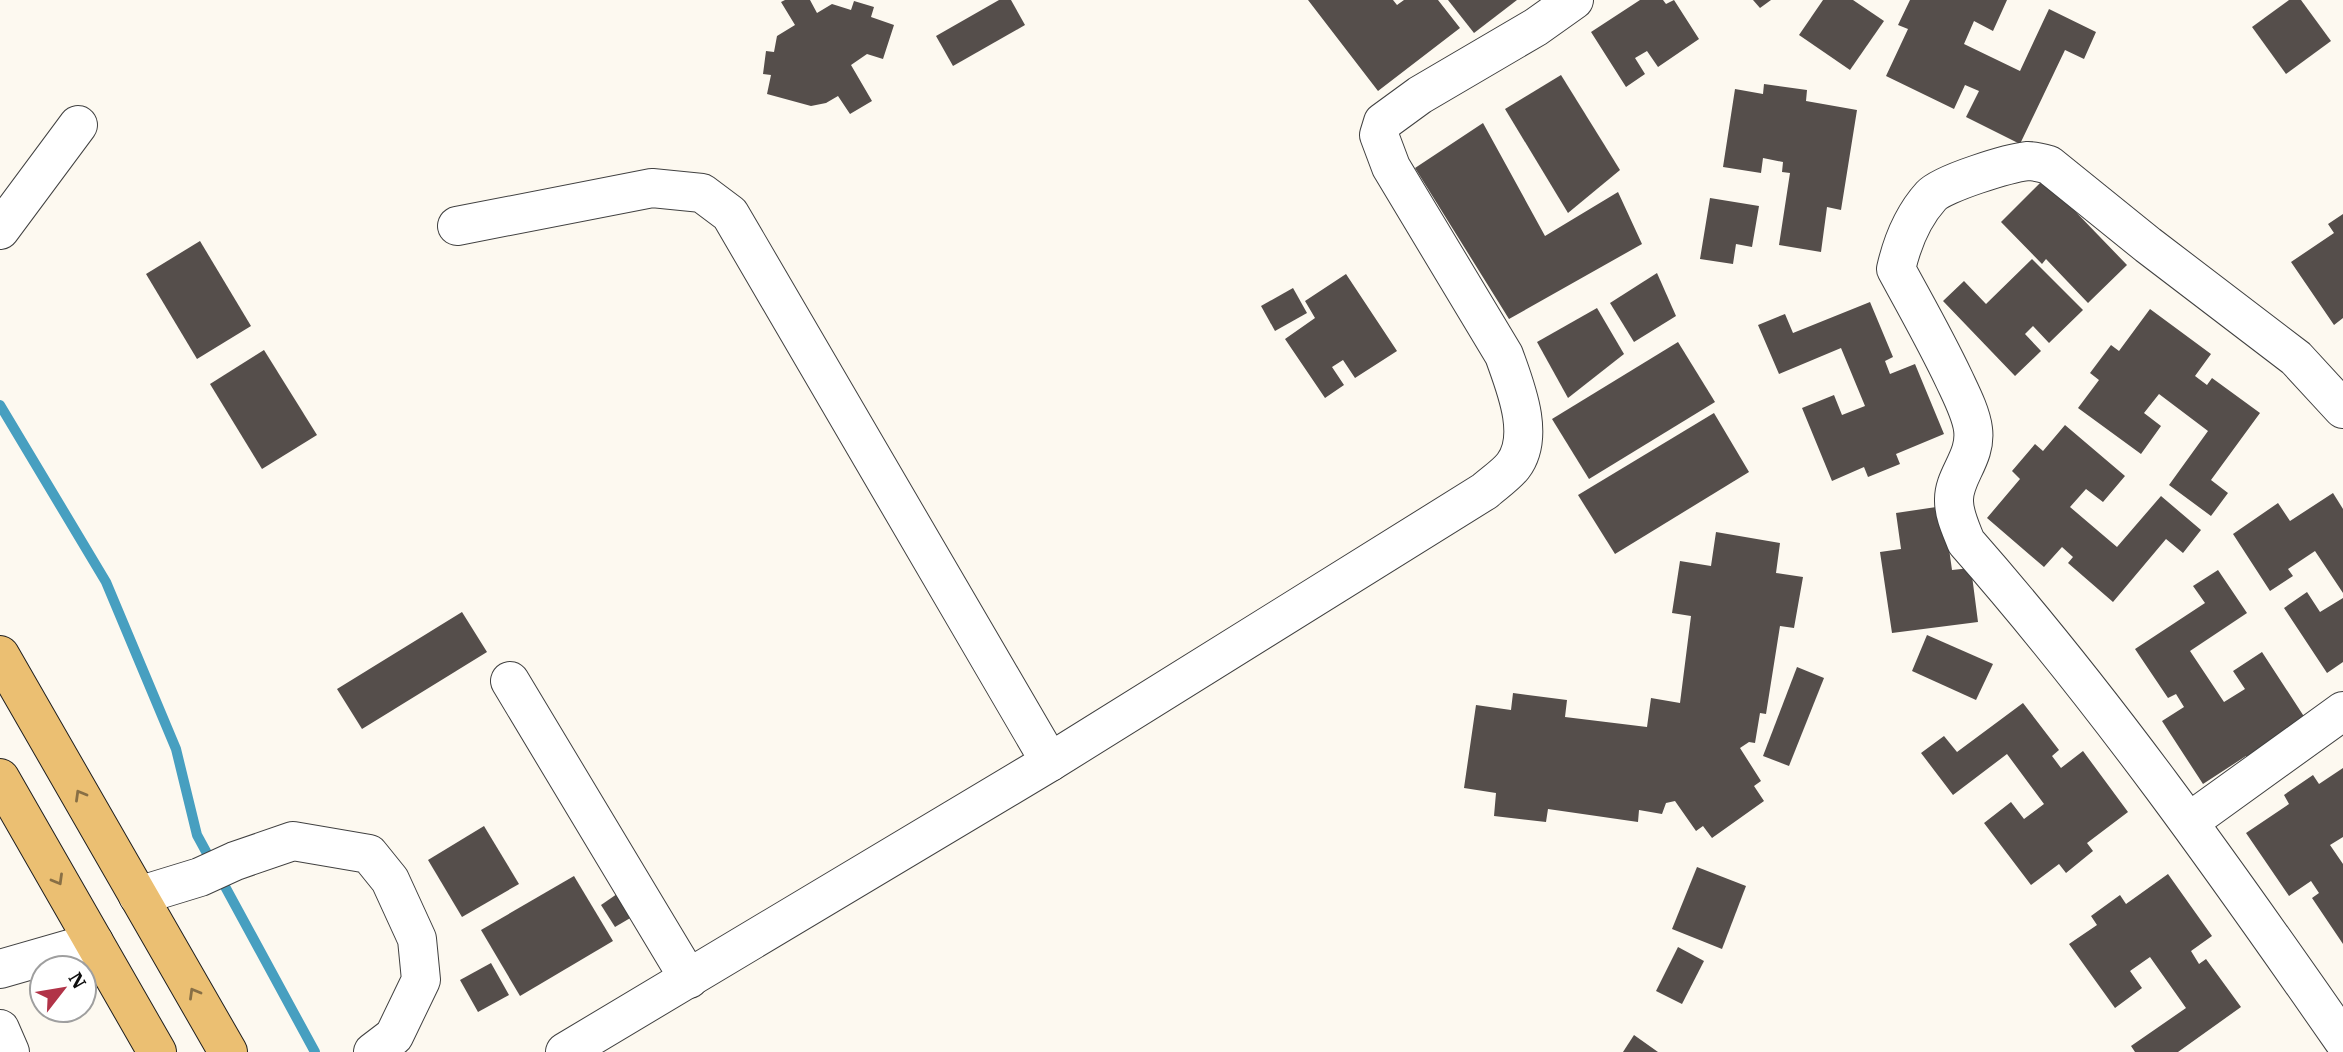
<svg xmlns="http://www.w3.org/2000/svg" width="2343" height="1052" viewBox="0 0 2343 1052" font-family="'IBM Plex Serif',serif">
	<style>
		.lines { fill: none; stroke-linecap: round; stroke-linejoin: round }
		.stream { stroke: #479fc0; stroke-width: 10 }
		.building { fill: #554e4b }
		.minor-casing { stroke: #414141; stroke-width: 40 }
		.major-casing { stroke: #1f1f1f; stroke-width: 40 }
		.minor { stroke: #fff; stroke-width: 38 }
		.major { stroke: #ebbf72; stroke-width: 38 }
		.oneway { stroke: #886f45 }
	</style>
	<rect width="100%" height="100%" fill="#fdf9f0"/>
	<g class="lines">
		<path class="stream" d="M0,405L106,582L176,749L197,835L315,1052"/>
	</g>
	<g class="building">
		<path d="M785,0H810L817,13L832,4L851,10L854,1L874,7L871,17L894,25L883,59L867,54L851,65L872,101L850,114L838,96L826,103L811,106L767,94L771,75L763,74L766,51L774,52L777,36L795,25L781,2Z"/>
		<path d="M999,0H1011L1025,25L953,66L936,36Z"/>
		<path d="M1308,0H1393L1397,5L1404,0H1438L1460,28L1378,91Z"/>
		<path d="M1448,0H1517L1474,33Z"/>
		<path d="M1640,0H1663L1666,4L1674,0L1699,39L1658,67L1647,51L1635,58L1645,74L1626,87L1591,32Z"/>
		<path d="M1753,0H1771L1760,8Z"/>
		<path d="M1823,0H1853L1884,21L1850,70L1799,35Z"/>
		<path d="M1910,0H2007L1993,31L1974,21L1964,44L2020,71L2049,9L2096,32L2084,59L2065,50L2020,144L1966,117L1979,91L1965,85L1954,109L1886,76L1908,29L1898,25Z"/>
		<path d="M2289,0H2301L2331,41L2286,74L2252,27Z"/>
		<path d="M1561,75L1620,170L1568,213L1505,109Z"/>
		<path d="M1764,84L1807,90L1806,101L1857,110L1841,210L1827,207L1821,252L1779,245L1790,173L1782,172L1783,162L1763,158L1761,173L1723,167L1735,89L1763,94Z"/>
		<path d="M1483,123L1545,236L1618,192L1642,244L1509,319L1415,168Z"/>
		<path d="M2044,179L2127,265L2088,303L2046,259L2042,264L2001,222Z"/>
		<path d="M1710,198L1759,206L1752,247L1736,244L1733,264L1700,259Z"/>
		<path d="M2343,214V318L2334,325L2291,262L2334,233L2328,224Z"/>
		<path d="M200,241L251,326L197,359L146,274Z"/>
		<path d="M2032,259L2083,310L2049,343L2033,326L2025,334L2041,351L2015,376L1943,301L1964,281L1986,304Z"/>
		<path d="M1657,273L1676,316L1634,342L1610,303Z"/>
		<path d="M1346,274L1397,351L1355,378L1343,360L1332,367L1344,385L1325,398L1285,339L1315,318L1305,301Z"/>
		<path d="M1293,288L1307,313L1275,331L1261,306Z"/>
		<path d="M1870,302L1893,357L1885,361L1890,374L1915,364L1944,434L1896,454L1900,464L1868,477L1864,467L1832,481L1802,408L1834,395L1842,415L1865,406L1841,348L1779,374L1758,325L1785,314L1793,333Z"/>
		<path d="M1597,308L1624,354L1568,398L1537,342Z"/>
		<path d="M2150,309L2211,354L2195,376L2207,385L2212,378L2260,413L2211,480L2228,493L2211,516L2169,485L2208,431L2159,394L2144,413L2161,426L2141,454L2078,408L2099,380L2090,373L2111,345L2119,351Z"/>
		<path d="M1678,342L1715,402L1589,479L1552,419Z"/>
		<path d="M264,350L317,435L262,469L210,384Z"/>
		<path d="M1714,413L1749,472L1615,554L1578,495Z"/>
		<path d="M2065,425L2125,476L2103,502L2086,489L2070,507L2117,547L2161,496L2201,530L2183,553L2166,539L2113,602L2068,563L2073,557L2062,547L2044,567L1987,518L2020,479L2012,471L2035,444L2043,451Z"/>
		<path d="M2333,493L2343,509V593L2315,551L2288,569L2293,576L2270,591L2233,534L2278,503L2290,521Z"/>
		<path d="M1943,506L1952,570L1971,568L1978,622L1892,633L1880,552L1901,549L1896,513Z"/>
		<path d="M1716,532L1780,543L1776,573L1803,577L1794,628L1780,626L1766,714L1760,713L1755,743L1749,742L1740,748L1761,781L1754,786L1764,801L1712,838L1703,826L1696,831L1675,801L1666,803L1662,814L1639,810L1638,822L1548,809L1546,822L1494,816L1496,793L1464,788L1476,705L1511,710L1513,693L1567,700L1565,717L1647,727L1651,698L1680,703L1691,616L1672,613L1680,561L1711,566Z"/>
		<path d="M2218,570L2247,613L2190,651L2224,702L2245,689L2233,671L2262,652L2305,718L2252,765L2246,756L2203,784L2162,721L2184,707L2176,694L2168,698L2135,649L2205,603L2193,586Z"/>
		<path d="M2307,592L2320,612L2343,598V662L2327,673L2284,608Z"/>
		<path d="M462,612L487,652L362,729L337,689Z"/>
		<path d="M1927,635L1993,664L1976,700L1912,671Z"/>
		<path d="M1797,667L1824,678L1789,766L1763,756Z"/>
		<path d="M2023,703L2059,750L2052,756L2061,768L2083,751L2128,812L2087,843L2093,851L2066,873L2059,864L2031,885L1984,823L2011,802L2024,819L2044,804L2007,754L1953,795L1921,753L1944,736L1957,752Z"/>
		<path d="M2343,768V837L2330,845L2343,864V944L2312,898L2319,893L2311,881L2289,896L2246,833L2289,804L2284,795L2313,775L2319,784Z"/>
		<path d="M484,826L519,884L462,917L428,860Z"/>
		<path d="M1697,867L1746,886L1722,949L1672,929Z"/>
		<path d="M2168,874L2212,936L2191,951L2199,964L2206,959L2241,1007L2178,1052H2135L2131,1046L2186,1008L2150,957L2130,971L2142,988L2115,1008L2069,944L2097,925L2091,916L2120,895L2126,904Z"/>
		<path d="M574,876L613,941L520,996L481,930Z"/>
		<path d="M617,894L632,917L615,927L601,905Z"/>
		<path d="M1678,947L1704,961L1682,1004L1656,991Z"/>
		<path d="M491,963L509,995L478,1012L460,980Z"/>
		<path d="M1634,1035L1658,1052H1623Z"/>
	</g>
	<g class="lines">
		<g class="minor-casing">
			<g id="minor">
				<path d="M457,226L652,188L702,193L730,214L1050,762"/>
				<path d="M0,230L78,125"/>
				<path d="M2343,409L2296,358L2148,245L2049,165C2042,163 2035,161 2028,161C2009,163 1943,183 1931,196C1912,217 1902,243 1896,269C1916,306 1936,341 1954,379C1961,394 1971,413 1973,429C1977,458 1953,476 1954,501C1954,515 1961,529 1966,542C2104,699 2224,869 2343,1040"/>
				<path d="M510,681L689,979"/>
				<path d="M2189,822L2343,711"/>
				<path d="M138,896L200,877L235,861L293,841L369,854L390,880L417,939L421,980L394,1036L373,1052"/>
				<path d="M0,969L94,942"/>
				<path d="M0,1029L10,1052"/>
				<path d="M565,1052L1050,762L1485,491C1494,483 1506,475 1513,466C1536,436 1515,386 1504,355L1391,167L1379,135L1383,122L1420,95L1536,27L1574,0"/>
			</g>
		</g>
		<g class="major-casing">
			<g id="major">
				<path d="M0,655L228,1052"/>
				<path d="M0,778L157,1052"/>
			</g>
		</g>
		<use href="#minor" class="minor"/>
		<use href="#major" class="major"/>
	</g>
	<defs><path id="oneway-chevron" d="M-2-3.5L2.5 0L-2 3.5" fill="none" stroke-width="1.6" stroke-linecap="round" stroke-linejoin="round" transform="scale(1.75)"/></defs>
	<g class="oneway">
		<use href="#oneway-chevron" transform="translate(80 795) rotate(-120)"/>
		<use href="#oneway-chevron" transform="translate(58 880) rotate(60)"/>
		<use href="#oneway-chevron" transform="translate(194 993) rotate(-120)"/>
	</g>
	<g transform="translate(63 989) rotate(59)"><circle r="33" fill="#ffffff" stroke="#9f9f9f" stroke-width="2"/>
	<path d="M0-5L12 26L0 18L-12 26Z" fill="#b13348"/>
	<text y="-10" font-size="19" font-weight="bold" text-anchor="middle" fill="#0e0e0e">N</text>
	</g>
</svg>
